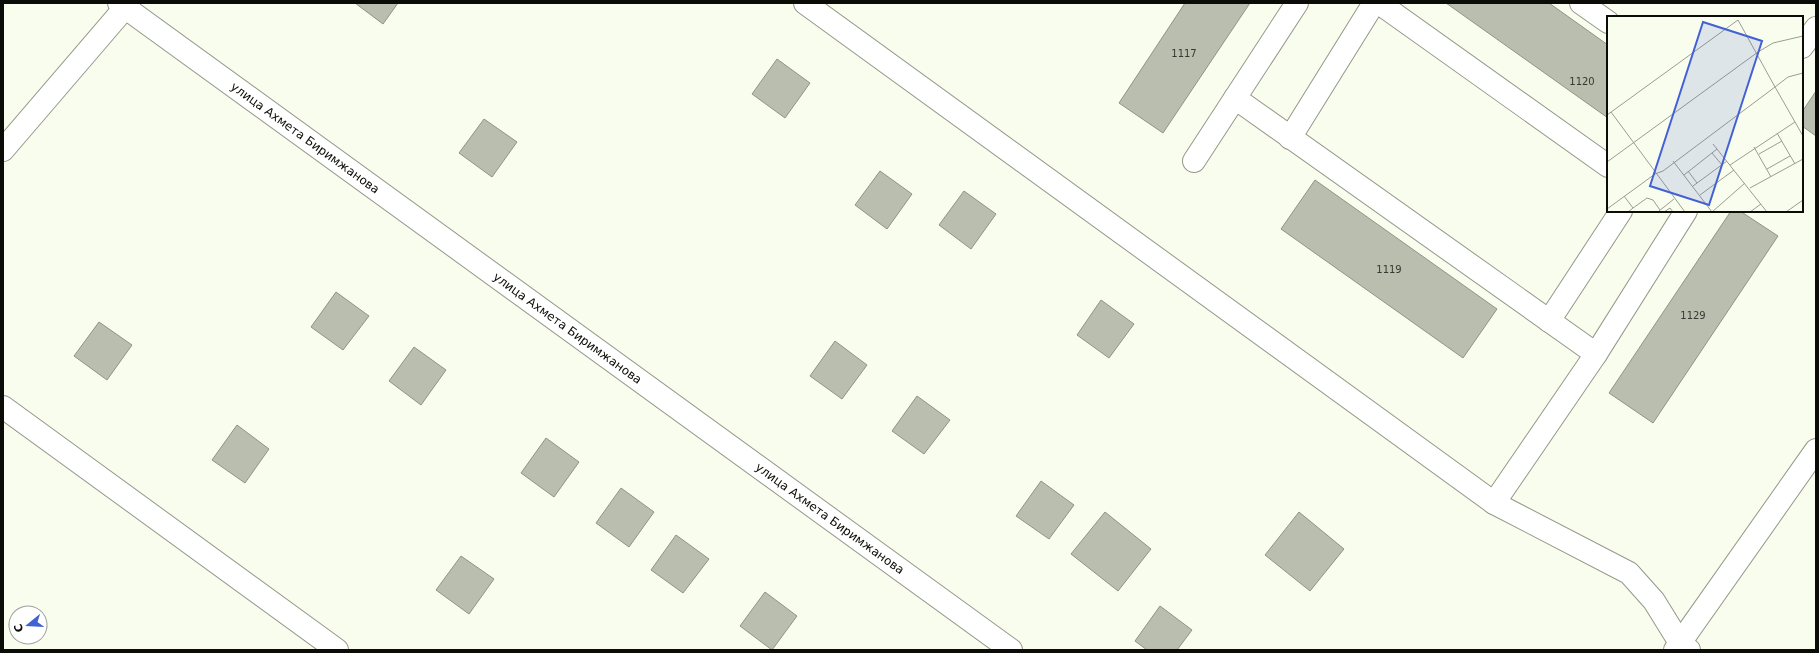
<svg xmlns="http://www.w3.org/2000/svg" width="1819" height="653" viewBox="0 0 1819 653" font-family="'DejaVu Sans',sans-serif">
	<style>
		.building { fill: #babeaf; stroke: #909485 }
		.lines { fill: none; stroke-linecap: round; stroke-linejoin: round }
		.minor-casing { stroke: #95988a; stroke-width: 24 }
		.minor { stroke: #fff; stroke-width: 22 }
		.labels { text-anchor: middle; stroke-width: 3; stroke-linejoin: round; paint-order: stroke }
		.number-label { font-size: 10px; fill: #373831 }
		.street-label { font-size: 12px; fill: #0b0c07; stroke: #fff }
		.inset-road { fill: none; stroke: #9a9d91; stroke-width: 1 }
		.view { fill: #4261d4; fill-opacity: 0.15; stroke: #4261d4; stroke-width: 2 }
		.inset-edge { fill: none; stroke: #0b0c07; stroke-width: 2 }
	</style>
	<rect width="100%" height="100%" fill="#f9fded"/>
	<g class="building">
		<path d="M355,3H398L383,24Z"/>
		<path d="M1185,3H1250L1163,133L1119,103Z"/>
		<path d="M1446,3H1549L1608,45V118Z"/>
		<path d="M777,59L810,83L785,118L752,94Z"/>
		<path d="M1816,91V136L1802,126V112Z"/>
		<path d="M484,119L517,142L492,177L459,153Z"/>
		<path d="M880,171L912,194L887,229L855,205Z"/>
		<path d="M1315,180L1497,309L1463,358L1281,229Z"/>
		<path d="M964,191L996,214L971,249L939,225Z"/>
		<path d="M1731,211H1740L1778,236L1653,423L1609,393Z"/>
		<path d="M336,292L369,316L343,350L311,327Z"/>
		<path d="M1101,300L1134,324L1109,358L1077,335Z"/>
		<path d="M99,322L132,345L107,380L74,356Z"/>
		<path d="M835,341L867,365L842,399L810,376Z"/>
		<path d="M414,347L446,370L421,405L389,381Z"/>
		<path d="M917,396L950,420L924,454L892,431Z"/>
		<path d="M237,425L269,449L245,483L212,460Z"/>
		<path d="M546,438L579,462L554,497L521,473Z"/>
		<path d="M1041,481L1074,505L1049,539L1016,516Z"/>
		<path d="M621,488L654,512L629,547L596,523Z"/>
		<path d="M1105,512L1151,549L1118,591L1071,554Z"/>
		<path d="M1299,512L1344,549L1310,591L1265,555Z"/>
		<path d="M676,535L709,559L683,593L651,570Z"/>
		<path d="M461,556L494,579L469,614L436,590Z"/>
		<path d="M765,592L797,616L772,650L740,626Z"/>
		<path d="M1160,606L1192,630L1177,650H1147L1135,641Z"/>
	</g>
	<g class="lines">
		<g class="minor-casing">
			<g id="minor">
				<path id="s1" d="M119,3L1011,650"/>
				<path d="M805,3L1494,503L1629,573L1654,601L1680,643L1689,650"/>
				<path d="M1379,3L1608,166"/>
				<path d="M1581,3L1608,22"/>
				<path d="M1802,47L1816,28"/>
				<path d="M1235,98L1596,354"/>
				<path d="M1290,138L1374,3"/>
				<path d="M3,150L129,3"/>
				<path d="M1194,161L1297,3"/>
				<path d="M1549,321L1621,211"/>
				<path d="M3,407L337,650"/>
				<path d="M1494,503L1596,354L1686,211"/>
				<path d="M1675,650L1816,450"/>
			</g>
		</g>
		<use href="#minor" class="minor"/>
	</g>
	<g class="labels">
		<g class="number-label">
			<text x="1184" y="57">1117</text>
			<text x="1582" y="85">1120</text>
			<text x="1389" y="273">1119</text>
			<text x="1693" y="319">1129</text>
		</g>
		<g class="street-label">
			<text dy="4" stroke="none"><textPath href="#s1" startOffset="230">улица Ахмета Биримжанова</textPath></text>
			<text dy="4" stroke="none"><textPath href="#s1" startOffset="554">улица Ахмета Биримжанова</textPath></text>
			<text dy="4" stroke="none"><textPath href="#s1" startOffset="878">улица Ахмета Биримжанова</textPath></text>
		</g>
	</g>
	<g transform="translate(1607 16)">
		<rect width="196" height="196" fill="#f9fded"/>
		<path class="inset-road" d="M196,57L181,61L168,71L196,120M4,96L78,196M0,99L131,4L168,71L56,155L48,158L0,193M170,117L188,148M106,128L160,196M147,131L164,161M105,137L115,149M152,138L175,125M66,145L105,196M0,146L151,36L166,27L196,20M123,149L188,106M160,153L183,140M81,155L90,167M77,159L110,133M86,170L120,145M143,172L196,143M93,179L127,154M17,180L26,192L21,196M26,192L40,182L46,184L53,194M52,195L67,183M57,196L63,192L66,196M105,196L138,167M143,196L154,188M179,196L196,184"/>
		<path class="view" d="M96,6L155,25L102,189L43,170Z"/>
		<rect width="196" height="196" class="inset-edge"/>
	</g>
	<rect width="1819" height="653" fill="none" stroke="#0b0c07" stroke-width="8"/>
	<g transform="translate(28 625) rotate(252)"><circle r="19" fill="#ffffff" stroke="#9d9e9c"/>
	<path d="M0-3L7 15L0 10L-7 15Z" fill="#4261d4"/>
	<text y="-6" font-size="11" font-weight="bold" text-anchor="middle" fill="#0b0c07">С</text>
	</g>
</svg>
